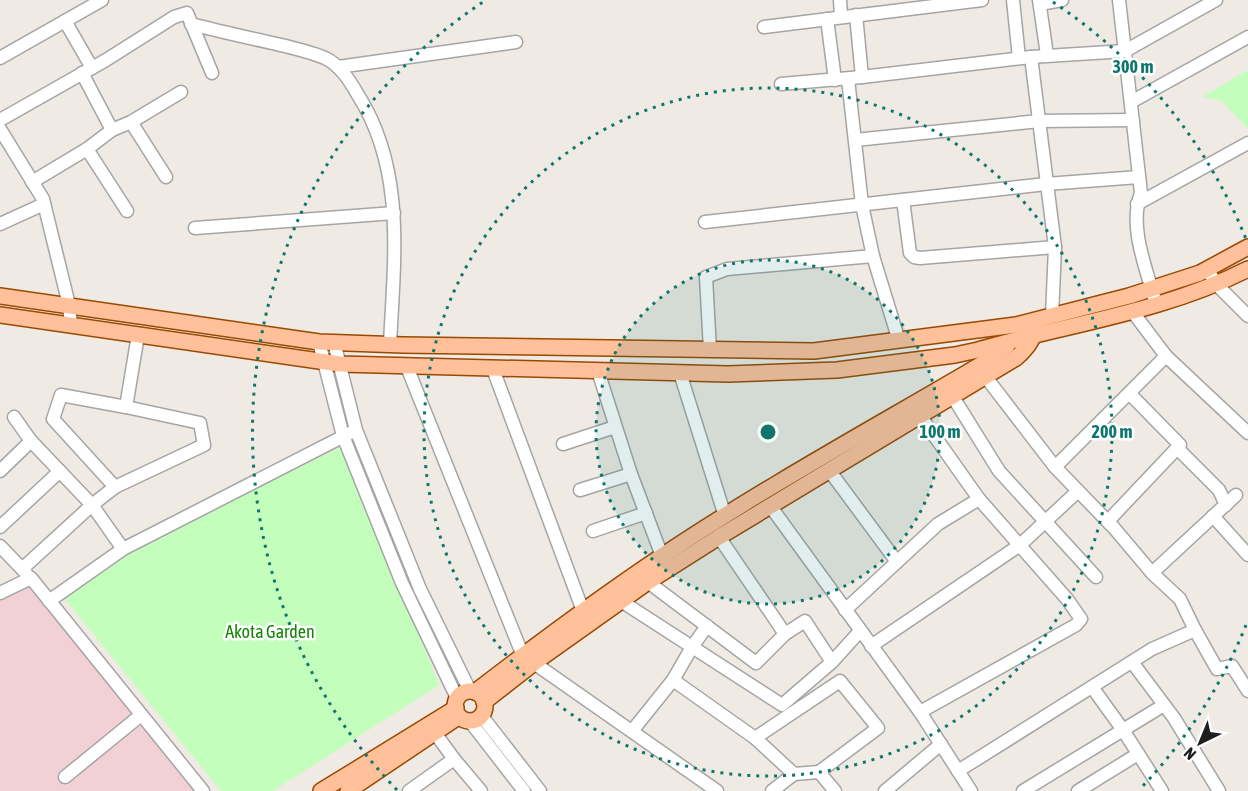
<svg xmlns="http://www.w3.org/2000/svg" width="1248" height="791" viewBox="0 0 1248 791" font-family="'Asap Condensed',sans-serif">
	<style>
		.commercial { fill: #f2d1d6 }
		.park { fill: #c4febd }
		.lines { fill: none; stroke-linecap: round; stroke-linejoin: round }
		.minor-casing { stroke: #a5a5a5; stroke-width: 15 }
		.major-casing { stroke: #994900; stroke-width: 18 }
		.minor { stroke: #fff; stroke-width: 12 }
		.major { stroke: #ffc09a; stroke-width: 15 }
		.ring { fill: none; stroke: #0f766e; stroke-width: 3; stroke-dasharray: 3 6 }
		.labels { text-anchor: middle; stroke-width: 5; stroke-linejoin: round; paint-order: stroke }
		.park-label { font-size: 18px; fill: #118702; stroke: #fff }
		.centre { fill: #0f766e; stroke: #fff; stroke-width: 3 }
		.ring-label { font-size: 18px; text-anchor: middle; font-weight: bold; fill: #0f766e; stroke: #fff; stroke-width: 5; stroke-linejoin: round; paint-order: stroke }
	</style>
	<rect width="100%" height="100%" fill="#f0eae4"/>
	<path class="commercial" d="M31,578L200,791H0V595Z"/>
	<g class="park">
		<path d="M1248,70V129L1222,101L1202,97Z"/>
		<path d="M344,446L439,685L273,791H221L64,598L117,558L199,515Z"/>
	</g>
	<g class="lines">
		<g class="minor-casing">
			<g id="minor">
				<path d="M840,0L841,17"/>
				<path d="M1013,0L1019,58"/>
				<path d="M1039,0L1047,55"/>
				<path d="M1119,0L1141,193C1128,227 1147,270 1156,304"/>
				<path d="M1040,4L1062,0"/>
				<path d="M856,15L862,77"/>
				<path d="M827,19L835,80"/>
				<path d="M65,21L92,68"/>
				<path d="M191,24C218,31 245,37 272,43C289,47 308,51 325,58C340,65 350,81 358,95C406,170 394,260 390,344"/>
				<path d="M764,27L982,0"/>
				<path d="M1031,57L1055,247L1052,316"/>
				<path d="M0,58L102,0"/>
				<path d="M338,67L516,42"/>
				<path d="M82,73L112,130"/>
				<path d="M848,79L862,205L873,256L899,341"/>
				<path d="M781,84L862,77L1031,57L1125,51L1216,0"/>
				<path d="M1131,102L1248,37"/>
				<path d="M0,120L106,60L174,17L187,13L212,73"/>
				<path d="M131,122L166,177"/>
				<path d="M0,129L43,199L69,305L71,325"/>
				<path d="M855,140L1039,121L1133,120"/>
				<path d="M87,149L127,211"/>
				<path d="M32,182L87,149L112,130L131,122L181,92"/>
				<path d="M903,200L910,253L914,257L920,258L1055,247"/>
				<path d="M1137,204L1248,143"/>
				<path d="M705,222L1046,184L1139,177"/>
				<path d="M0,224L44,204"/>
				<path d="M195,228L394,213"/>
				<path d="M1207,269L1217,285L1248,316"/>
				<path d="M1132,311L1166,356L1248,433"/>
				<path d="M319,342L343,436L402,583L457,698"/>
				<path d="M334,342L356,430L420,589L470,691"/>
				<path d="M710,350L706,277L727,269L873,256"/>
				<path d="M407,367L523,656"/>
				<path d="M493,369L583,611"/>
				<path d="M598,371L631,474L662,556"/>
				<path d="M680,373L725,516"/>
				<path d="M985,376L1055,467L1114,528L1152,573L1180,599L1195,630"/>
				<path d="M61,395L126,407L200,423L204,445L115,487L53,419Z"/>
				<path d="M953,397L999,471L1096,577"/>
				<path d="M126,407L138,335"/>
				<path d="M14,417L31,441L92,505L123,549"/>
				<path d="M563,444L615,427"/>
				<path d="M1177,448L1219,490L1226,505"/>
				<path d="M1055,467L1166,356"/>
				<path d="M829,470L897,562"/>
				<path d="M0,471L31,441"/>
				<path d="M580,490L631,474"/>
				<path d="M771,507L920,712L971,791"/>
				<path d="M1213,516L1248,555"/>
				<path d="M1108,521L1180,445L1129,393"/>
				<path d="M0,527L60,471"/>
				<path d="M593,531L646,513"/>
				<path d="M719,537L785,634"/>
				<path d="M0,546L26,573"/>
				<path d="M22,569L92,505L115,487"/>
				<path d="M1152,573L1236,495"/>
				<path d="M648,582L756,663L785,634L805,621L832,662"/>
				<path d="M0,593L31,578L203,791"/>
				<path d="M49,601L123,549L350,433"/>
				<path d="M621,601L782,705L832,662L860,631"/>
				<path d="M845,610L938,524L979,499L921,417"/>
				<path d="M871,646L1020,545L1078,491"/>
				<path d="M1132,662L1174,718L1219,791"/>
				<path d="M534,663L717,791"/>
				<path d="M673,680L755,738L794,774L819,772L835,791"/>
				<path d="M1092,687L1123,730L1162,791"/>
				<path d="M920,712L1076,625L1081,619L1067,599L979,499"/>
				<path d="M481,715L540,791"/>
				<path d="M469,720L524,791"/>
				<path d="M632,731L673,680L692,647L707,626"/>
				<path d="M755,738L840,681L878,728L819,772"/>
				<path d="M454,759L481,791"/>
				<path d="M958,771L1152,649L1195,630L1217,669L1232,666L1248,691"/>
				<path d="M65,777L141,715"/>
				<path d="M409,791L454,759L435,733"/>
				<path d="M772,791L794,774"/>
				<path d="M885,791L941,744"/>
				<path d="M1023,791L1164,705"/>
				<path d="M1078,791L1138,754"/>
			</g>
		</g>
		<g class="major-casing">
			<g id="major">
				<path d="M0,296L319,342L403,345L814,351L1016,325L1129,296L1200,273L1248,247"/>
				<path d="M0,315L340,364L728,374L837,370L955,355L978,350C1068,324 1164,312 1248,269"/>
				<circle cx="470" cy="706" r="15"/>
				<path d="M475,692C536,645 598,599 662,556C765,487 875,427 982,364L1007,346"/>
				<path d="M484,702L534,663L648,582L719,537L1016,358C1024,351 1034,341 1034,330"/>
				<path d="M321,791L456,708"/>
				<path d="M348,791L455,719"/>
			</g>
		</g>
		<use href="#minor" class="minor"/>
		<use href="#major" class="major"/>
	</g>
	<circle cx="768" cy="432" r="172" fill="#0f766e" fill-opacity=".12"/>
	<g class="ring">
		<circle cx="768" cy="432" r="172"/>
		<circle cx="768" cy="432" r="344"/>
		<path d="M1246 625A516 516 0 0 1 1139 790M397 790A516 516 0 0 1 483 2M1053 2A516 516 0 0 1 1246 239"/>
	</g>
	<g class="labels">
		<g class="park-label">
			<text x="270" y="638">Akota Garden</text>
		</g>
	</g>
	<circle cx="768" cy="432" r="9" class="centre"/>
	<g class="ring-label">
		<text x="1133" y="73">300 m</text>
		<text x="940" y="438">100 m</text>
		<text x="1112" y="438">200 m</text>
	</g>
	<g transform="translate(1200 743) rotate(223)" stroke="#ffffff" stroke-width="4.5" paint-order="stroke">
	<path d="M0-4.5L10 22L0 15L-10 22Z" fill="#1e1e1e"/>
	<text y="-9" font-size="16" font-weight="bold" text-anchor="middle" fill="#1e1e1e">N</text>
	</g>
</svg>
